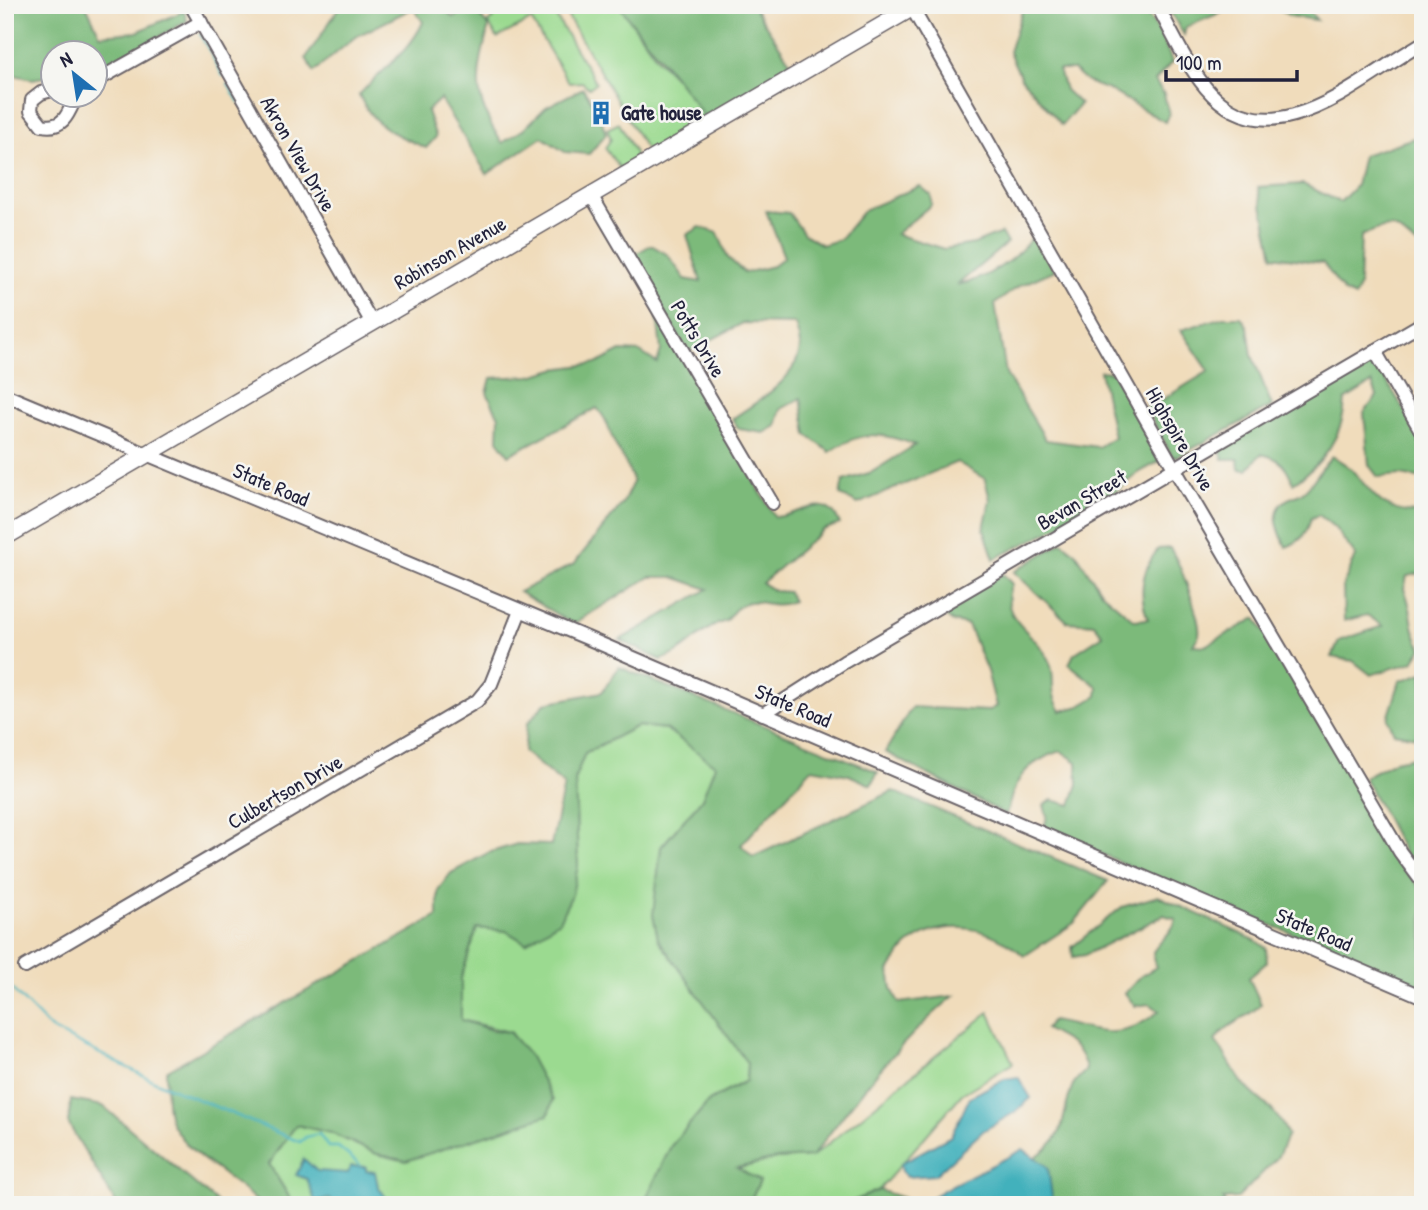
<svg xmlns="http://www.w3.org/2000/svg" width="1428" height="1210" viewBox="0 0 1428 1210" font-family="'Patrick Hand',sans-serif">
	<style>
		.green { fill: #9bda90; stroke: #5e7e66; stroke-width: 2 }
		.forest { fill: #7cba7a; stroke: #4f6e5a; stroke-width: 2 }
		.water { fill: #42b1bc; stroke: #326a7c; stroke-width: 2 }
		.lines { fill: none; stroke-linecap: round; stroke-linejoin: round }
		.stream { stroke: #42b1bc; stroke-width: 2.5 }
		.minor-casing { stroke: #6a6368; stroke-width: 16 }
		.major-casing { stroke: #6a6368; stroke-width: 19 }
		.minor { stroke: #fff; stroke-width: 12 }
		.major { stroke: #fff; stroke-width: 16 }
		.labels { text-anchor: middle; stroke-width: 5; stroke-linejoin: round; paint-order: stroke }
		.poi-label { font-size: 21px; font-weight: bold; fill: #22223b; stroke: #f6f6f2; text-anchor: start }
		.street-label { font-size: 21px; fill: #22223b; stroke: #f6f6f2 }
	</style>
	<rect width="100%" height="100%" fill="#f6f6f2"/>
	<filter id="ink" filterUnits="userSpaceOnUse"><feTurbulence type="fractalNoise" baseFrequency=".0143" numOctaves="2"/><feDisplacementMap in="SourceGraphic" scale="14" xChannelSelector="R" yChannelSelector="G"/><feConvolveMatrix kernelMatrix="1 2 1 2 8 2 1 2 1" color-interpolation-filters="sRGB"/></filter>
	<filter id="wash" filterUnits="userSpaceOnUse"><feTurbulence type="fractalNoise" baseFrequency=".00686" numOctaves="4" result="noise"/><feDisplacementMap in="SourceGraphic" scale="28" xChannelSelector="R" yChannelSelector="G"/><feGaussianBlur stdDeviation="1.57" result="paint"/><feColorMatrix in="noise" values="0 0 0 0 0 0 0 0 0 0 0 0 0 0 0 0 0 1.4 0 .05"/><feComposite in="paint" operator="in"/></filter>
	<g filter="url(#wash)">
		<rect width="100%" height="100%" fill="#f0dcbb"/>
		<g class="green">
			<path d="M476,5H549L596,83L589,88L582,82L569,83L531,20L497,38L488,22L493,18L490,13L483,16Z"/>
			<path d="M561,5H619L659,61L685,87L705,119L650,151L645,148Z"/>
			<path d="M619,123L635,153V161L621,170L605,148L611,139L607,129Z"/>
			<path d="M637,726L666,729L716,765L702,799L661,847L747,1063L746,1081L709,1101L671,1146L643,1205H294L269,1164L296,1125L331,1133L377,1154L552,1100L510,1032L461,1020V978L477,928L506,931L526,943L578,866L575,778L585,753Z"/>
			<path d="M989,1012L1013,1063L962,1094L879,1190L845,1205H748L759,1181L736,1169L776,1159L812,1157Z"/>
		</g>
		<g class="forest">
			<path d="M5,5H86L100,35L137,32L184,11L187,21L95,72L94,52H52V76L32,79L5,73Z"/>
			<path d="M341,5H440L453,17L472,8L489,26C476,77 471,96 502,143L524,129L546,107L583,88L599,112L606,134L589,154L565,152L542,137L487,174L440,99L427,111L436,137L426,148C395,134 374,128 359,95C380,71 410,52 423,22L413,8L355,37L314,72L306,58Z"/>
			<path d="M619,5H752L799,75L710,126C683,83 649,47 619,5Z"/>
			<path d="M1024,5H1137C1155,20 1164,40 1172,62L1155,81L1164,94L1169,114L1165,122L1111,91L1087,82L1073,70H1059L1065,90L1080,104L1062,125L1021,78L1009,52Z"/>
			<path d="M1166,5H1239L1186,27L1184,35Z"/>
			<path d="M1271,5H1304L1317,20L1290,16Z"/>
			<path d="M1423,135V249C1393,232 1402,217 1361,236L1359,286L1355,297L1344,292L1323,263L1273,256L1258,187L1303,184L1340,202L1356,186L1363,155Z"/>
			<path d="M920,186L931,195V205L896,234L944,249L974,244L1001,233L1007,243L957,285C986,279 1015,261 1033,236L1055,270L1019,286L995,304L1006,374L1046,440L1098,447L1114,437L1100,371L1112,372L1162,460L1138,473L1094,509L994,559L984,529L990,500L985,479L957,462L858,504L840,495L843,481L872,472L915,445C882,432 860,430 830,452L807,435L801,398L781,409L776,426L764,433L739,429L732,419C756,402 798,380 800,346C800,340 797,331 795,324L743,323L688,352L632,256L651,245L668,255L685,279L701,282L687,235L700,227L718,233L728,258L745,273L773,266L784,257L766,211L789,213L804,234L822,245L839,240L864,210Z"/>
			<path d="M657,315L775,517C800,516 826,490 840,524L823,530L762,583L775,591L788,592L793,601C764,614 751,584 726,621C700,628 690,651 661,660L620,640L708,589L673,577H650L573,624L519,592L574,564L623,503L633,482C628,462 618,454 612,437C606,422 608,422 597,408L509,455L498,440L499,417L487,393L491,378L531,376L555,369L598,363L621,351L640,352L657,363L661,350Z"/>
			<path d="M1223,317H1241L1248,327L1252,355L1272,406L1177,457L1172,456L1148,412L1147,403L1160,401L1209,371L1181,330Z"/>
			<path d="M1371,356L1423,440V479L1401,475L1378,477L1369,465L1364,413L1377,396L1372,383L1345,400C1344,434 1322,466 1293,483C1287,466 1280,458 1261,454L1247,470L1239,469L1238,459H1223L1219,447Z"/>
			<path d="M1332,456C1338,460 1346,464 1351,469C1372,491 1380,512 1415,513L1423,526V573L1407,576L1404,589C1414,610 1409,629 1422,648L1413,662L1371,675L1353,661L1332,657L1339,641L1383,626L1367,615L1344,621L1343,585L1356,556L1334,527L1319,515L1311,518C1307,534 1302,541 1286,547C1280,533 1269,513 1285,501C1290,497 1299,496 1304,491C1312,485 1322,466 1332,456Z"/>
			<path d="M1062,542L1076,553L1102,593L1134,620L1148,619C1138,594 1142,570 1158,549L1170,548C1179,561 1202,620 1199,635C1198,638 1195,641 1193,645L1205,646L1256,618L1409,875L1423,891V986L1194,894L1044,829L1047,816L1044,805L1052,800L1071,805L1078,784L1077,762L1061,751C1023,764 1016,778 1006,815L885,752L912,707L988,711L996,706L987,671L968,625L953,622L943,614L948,607L1003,574L1012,584C996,621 1038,631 1050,663C1057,682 1047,688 1061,711L1080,706L1097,696L1098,687L1069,664L1074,654L1103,635L1094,624L1068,622L1014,572Z"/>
			<path d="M619,667L878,772L871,785L849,775L812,768L741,845L753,857L893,791L1108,881L1074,923L1024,956C992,927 946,916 909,944C901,950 895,962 889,971L892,989L899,1003L954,996C898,1042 855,1099 812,1157L776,1159L737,1168L760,1181L748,1205H643L671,1146L709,1101L746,1081L747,1063L658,939L653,915L661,847L702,799L715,765L666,729L637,726L585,753L575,778L578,866L572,895L559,921L526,943L506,931L477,928L461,978V1020L492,1030L509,1032L529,1055L553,1100L548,1115L406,1161L377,1154L331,1133L296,1125L269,1164L294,1205H260C234,1176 191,1160 172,1124C165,1110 167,1087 166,1071L438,916V890L451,873L488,853L517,844L551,845L564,785L524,752L527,724L545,703L602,692Z"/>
			<path d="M1423,673V738L1394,733L1388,719L1400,681Z"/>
			<path d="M1414,757L1423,761V829L1419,833L1423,844V865L1418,869L1404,853L1364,777L1394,761Z"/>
			<path d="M1158,896L1255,940L1266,948L1267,962L1249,978L1261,1004C1246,1020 1226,1023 1215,1041C1227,1055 1232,1069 1242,1082C1262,1106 1273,1103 1288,1135L1277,1158L1238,1198L1223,1199L1226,1205H1051L1035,1157C1069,1136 1060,1119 1072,1087C1074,1081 1082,1075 1086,1070C1081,1044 1065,1041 1045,1029L1052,1021C1100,1030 1117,1045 1159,1011L1150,1004L1135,1006L1125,993L1141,976L1156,967L1153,952C1161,939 1172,934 1176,919L1164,915L1085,955L1073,957L1072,947L1122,907Z"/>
			<path d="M71,1100L103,1106L220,1205H117L68,1123Z"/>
			<path d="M879,1190L904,1198L907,1205H845Z"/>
		</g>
		<g class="water">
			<path d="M1018,1077L1031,1098L1015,1112L983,1131L935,1175L907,1177L902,1172L901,1163L951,1136L970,1097L1004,1079Z"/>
			<path d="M1023,1149L1048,1167L1053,1205H920C951,1182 990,1168 1023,1149Z"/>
			<path d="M304,1159L317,1171L348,1173L351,1166L366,1167V1171L375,1172L378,1186L391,1205H336L330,1199L315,1201L307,1179L296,1175Z"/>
		</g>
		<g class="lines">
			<g class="stream">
				<path d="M200,34L223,76"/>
				<path d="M228,84L239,102"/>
				<path d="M336,271L357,314"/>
				<path d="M5,982L51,1029L154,1081L300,1142L306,1137L319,1134L328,1147H338L360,1165"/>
			</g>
		</g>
	</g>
	<g filter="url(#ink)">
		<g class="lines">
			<g class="minor-casing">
				<g id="minor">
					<path d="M191,5L372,323"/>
					<path d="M1157,5C1172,33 1186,64 1206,88C1271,165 1360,78 1423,43"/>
					<path d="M912,8L1174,468L1400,852L1423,883"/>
					<path d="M94,82L201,22"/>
					<path d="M52,90L41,93L32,100L31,111L42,125C65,130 69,111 77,94"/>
					<path d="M591,195L772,503"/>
					<path d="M1375,351L1423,434"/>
					<path d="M5,395L587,638L1423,997"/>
					<path d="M763,714L844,662L1423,323"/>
					<path d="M25,967L477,701L491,684L520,611"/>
				</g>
			</g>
			<g class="major-casing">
				<path id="major" d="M5,537L917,5"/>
			</g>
			<use href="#minor" class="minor"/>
			<use href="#major" class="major"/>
		</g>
	</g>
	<defs>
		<g id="building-bare" transform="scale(1.89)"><path d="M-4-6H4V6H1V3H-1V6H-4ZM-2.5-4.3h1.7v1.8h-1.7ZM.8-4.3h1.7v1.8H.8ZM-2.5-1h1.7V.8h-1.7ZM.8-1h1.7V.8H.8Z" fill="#1f6fb2" stroke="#f6f6f2" stroke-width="2.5" paint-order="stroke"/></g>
	</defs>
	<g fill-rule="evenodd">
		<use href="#building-bare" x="601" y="113"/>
	</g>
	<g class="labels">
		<g class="poi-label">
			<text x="621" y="120">Gate house</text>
		</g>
		<g class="street-label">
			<text transform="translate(298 154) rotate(60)" y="7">Akron View Drive</text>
			<text transform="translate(450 253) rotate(-30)" y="7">Robinson Avenue</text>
			<text transform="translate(698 339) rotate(59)" y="7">Potts Drive</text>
			<text transform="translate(1180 439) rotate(60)" y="7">Highspire Drive</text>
			<text transform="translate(271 485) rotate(23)" y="7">State Road</text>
			<text transform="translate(1082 500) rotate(-30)" y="7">Bevan Street</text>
			<text transform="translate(793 706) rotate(23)" y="7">State Road</text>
			<text transform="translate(285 792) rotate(-30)" y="7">Culbertson Drive</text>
			<text transform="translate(1314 930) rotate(23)" y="7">State Road</text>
		</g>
	</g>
	<rect width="1428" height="1210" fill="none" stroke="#f6f6f2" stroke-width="28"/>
	<g transform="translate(74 74) rotate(330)"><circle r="33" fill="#f6f6f2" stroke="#a1a1a9" stroke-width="2"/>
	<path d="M0-5L12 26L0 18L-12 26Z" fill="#1f6fb2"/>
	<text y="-10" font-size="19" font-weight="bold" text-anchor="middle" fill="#22223b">N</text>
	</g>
	<path d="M1166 70v10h131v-10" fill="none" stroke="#22223b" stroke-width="3.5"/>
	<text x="1176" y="70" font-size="21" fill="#22223b" stroke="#f6f6f2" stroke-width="5" paint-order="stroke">100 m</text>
</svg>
